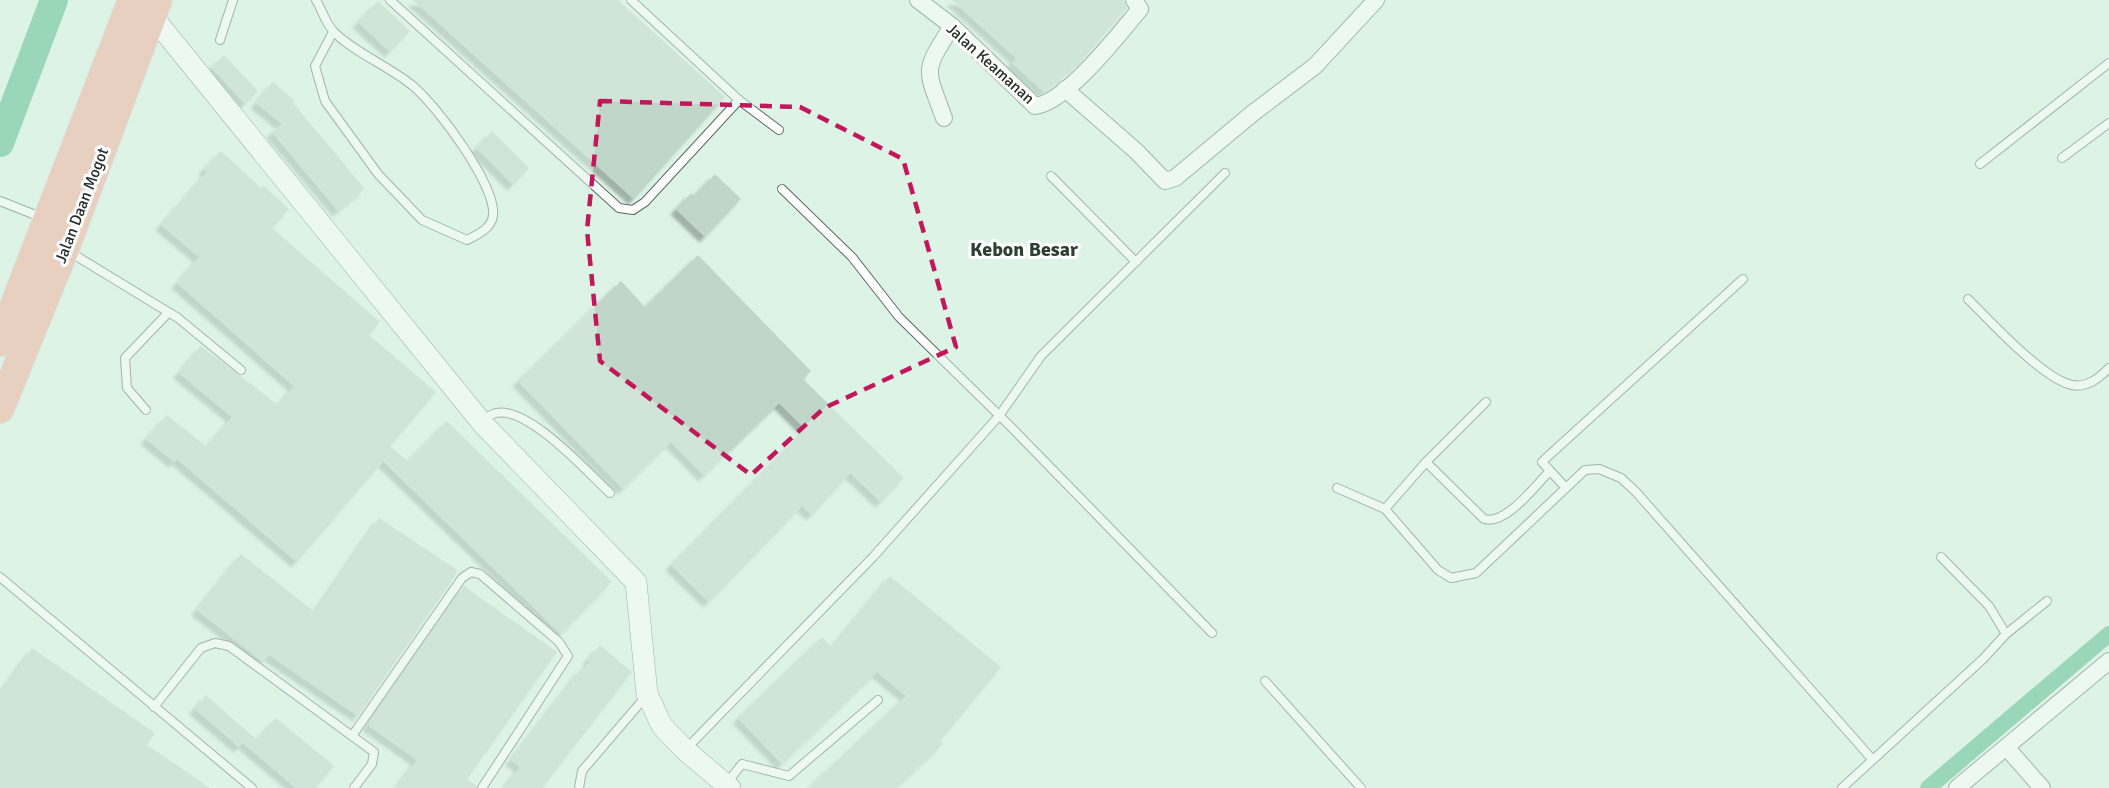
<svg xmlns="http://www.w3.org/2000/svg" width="2109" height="788" viewBox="0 0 2109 788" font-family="Signika,sans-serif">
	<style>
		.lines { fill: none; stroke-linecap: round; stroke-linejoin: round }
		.canal { stroke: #4ab380; stroke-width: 16 }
		.river { stroke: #4ab380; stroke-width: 28 }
		.building { fill: #c0d6c8; filter: url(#shadow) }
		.service-casing { stroke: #586c60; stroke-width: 10 }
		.minor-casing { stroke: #586c60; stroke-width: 18 }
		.tertiary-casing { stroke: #586c60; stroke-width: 22 }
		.trunk-casing { stroke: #d8d9d8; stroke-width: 30 }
		.service { stroke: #fff; stroke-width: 8 }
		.minor { stroke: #fff; stroke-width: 16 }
		.tertiary { stroke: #fff; stroke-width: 21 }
		.trunk { stroke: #f6a692; stroke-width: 28 }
		.marked { fill: none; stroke: #c2185b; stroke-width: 4.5; stroke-dasharray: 12 8; stroke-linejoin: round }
		.labels { text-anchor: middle; stroke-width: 6; stroke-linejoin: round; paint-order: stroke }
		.street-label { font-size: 16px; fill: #252e29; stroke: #fff }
		.quarter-label { font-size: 20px; font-weight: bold; fill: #2d4035; stroke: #fff }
	</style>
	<defs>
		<filter id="shadow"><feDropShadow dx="-5.5" dy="5.5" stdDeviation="1.5" flood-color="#0004"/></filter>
	</defs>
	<rect width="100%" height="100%" fill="#ddf3e6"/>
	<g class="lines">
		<path class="canal" d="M1928,788L2109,634"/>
		<path class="river" d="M0,143L54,0"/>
	</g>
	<g class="building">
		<path d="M413,0H618L725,97L634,199Z"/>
		<path d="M952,0H1123L1127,8L1084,58L1044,92L1012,63L1016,58Z"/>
		<path d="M378,1L410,31L390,52L358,22Z"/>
		<path d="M224,55L258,91L245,104L211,67Z"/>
		<path d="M273,82L295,101L293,103L365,189L338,211L272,132L282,124L256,103Z"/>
		<path d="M492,131L529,168L513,185L476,148Z"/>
		<path d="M221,151L261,188L264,186L289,209L272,228L380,322L369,335L436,392L390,446L408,461L447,421L612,582L561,634L383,461L297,562L177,459L174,462L146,439L167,415L207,447L232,417L179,373L201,346L278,405L294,386L177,283L199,257L161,225L207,172L204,169Z"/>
		<path d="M715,174L741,199L705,237L676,209L691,193L694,196Z"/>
		<path d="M698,255L811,371L803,379L904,478L881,502L850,473L812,515L802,506L709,602L671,565L805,429L779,403L704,476L671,442L623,489L518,381L621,281L645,307Z"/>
		<path d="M379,518L457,570L453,579L358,716L269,655L263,662L197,610L241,554L315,612Z"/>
		<path d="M890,576L1001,667L940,741L943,744L896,788H808L906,696L877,672L782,764L738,718L822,637L832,647Z"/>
		<path d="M464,586L557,652L467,779L476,785V788H396L417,760L369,726V723Z"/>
		<path d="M600,645L632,672L542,788H504L520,767L511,760L581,669L583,670L590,662L588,660Z"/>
		<path d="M32,648L155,733L147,745L210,788H0V694Z"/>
		<path d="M206,695L257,740L276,718L334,766L315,788H296L243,743L239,747L195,709Z"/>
	</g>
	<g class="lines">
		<g class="service-casing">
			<g id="service">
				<path d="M316,0C322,10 326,24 334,32C352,51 392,68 413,86C437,106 497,186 493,216C491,229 477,235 467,240L422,220L378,174L325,101L315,66L333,32"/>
				<path d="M390,0L619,208L633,210L645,202L739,100"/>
				<path d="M631,0L739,100L779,130"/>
				<path d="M220,40L233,0"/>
				<path d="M2062,158L2109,123"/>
				<path d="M1980,164L2109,63"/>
				<path d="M1051,176L1136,262"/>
				<path d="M782,189L852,257L899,317L1011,427L1212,633"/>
				<path d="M0,201L43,218"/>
				<path d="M68,251L178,318L241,370"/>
				<path d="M1968,299C1989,320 2044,380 2072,385C2087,388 2099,378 2109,368"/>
				<path d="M1486,402L1426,462L1484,519C1506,525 1534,487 1549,472"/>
				<path d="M146,410L127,388L125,358L167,314"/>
				<path d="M483,423C486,420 489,415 493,414C524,401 588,473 610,493"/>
				<path d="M1337,488L1385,509L1438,570L1451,578L1476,573L1585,470L1599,469L1621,478L1636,492L1872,759"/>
				<path d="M1566,488L1542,462L1545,459L1743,279"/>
				<path d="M1385,509L1426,462"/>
				<path d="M0,577L252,788"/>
				<path d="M2006,634L2047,601"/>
				<path d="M1265,681L1361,788"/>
				<path d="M154,707L201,648L215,643L229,646L374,752L372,764L354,788"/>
				<path d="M352,736L462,578L471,572L480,574L559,642L568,656L482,788"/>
				<path d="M685,750L873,557L999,416L1041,356L1225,173"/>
				<path d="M726,784L742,764L789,776L878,700"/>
				<path d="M579,788L582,771L647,695"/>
				<path d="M1842,788L1983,659L2006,634L1989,606L1941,557"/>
			</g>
		</g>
		<g class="minor-casing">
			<g id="minor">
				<path d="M918,0L952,26L1035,106C1066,103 1119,34 1140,9L1134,0"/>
				<path d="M1065,89L1136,151L1165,181L1175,178L1253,113L1315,66L1376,0"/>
				<path d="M944,118C925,67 923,72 952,26"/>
				<path d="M2007,748L2042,788"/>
				<path d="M1957,788L2109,661"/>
			</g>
		</g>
		<g class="tertiary-casing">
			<path id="tertiary" d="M152,16L483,424L636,582L647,694L662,726L685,750L730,788"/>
		</g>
		<g class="trunk-casing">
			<g id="trunk">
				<path d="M0,342L132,0"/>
				<path d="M0,409L65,249L158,0"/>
			</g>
		</g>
		<use href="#service" class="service"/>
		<use href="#minor" class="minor"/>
		<use href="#tertiary" class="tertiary"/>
		<use href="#trunk" class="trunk"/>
	</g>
	<path d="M0 0H2109V788H0ZM600,101L800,107L903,159L956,347L824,408L751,475L600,361L587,230Z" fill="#ddf3e6" fill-opacity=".55" fill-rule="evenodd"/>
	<path class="marked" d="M600,101L800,107L903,159L956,347L824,408L751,475L600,361L587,230Z"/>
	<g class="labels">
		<g class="street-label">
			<text transform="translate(991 63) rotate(42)" y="6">Jalan Keamanan</text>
			<text transform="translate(81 205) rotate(-69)" y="6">Jalan Daan Mogot</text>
		</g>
		<g class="quarter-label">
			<text x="1024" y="256">Kebon Besar</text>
		</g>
	</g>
</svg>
